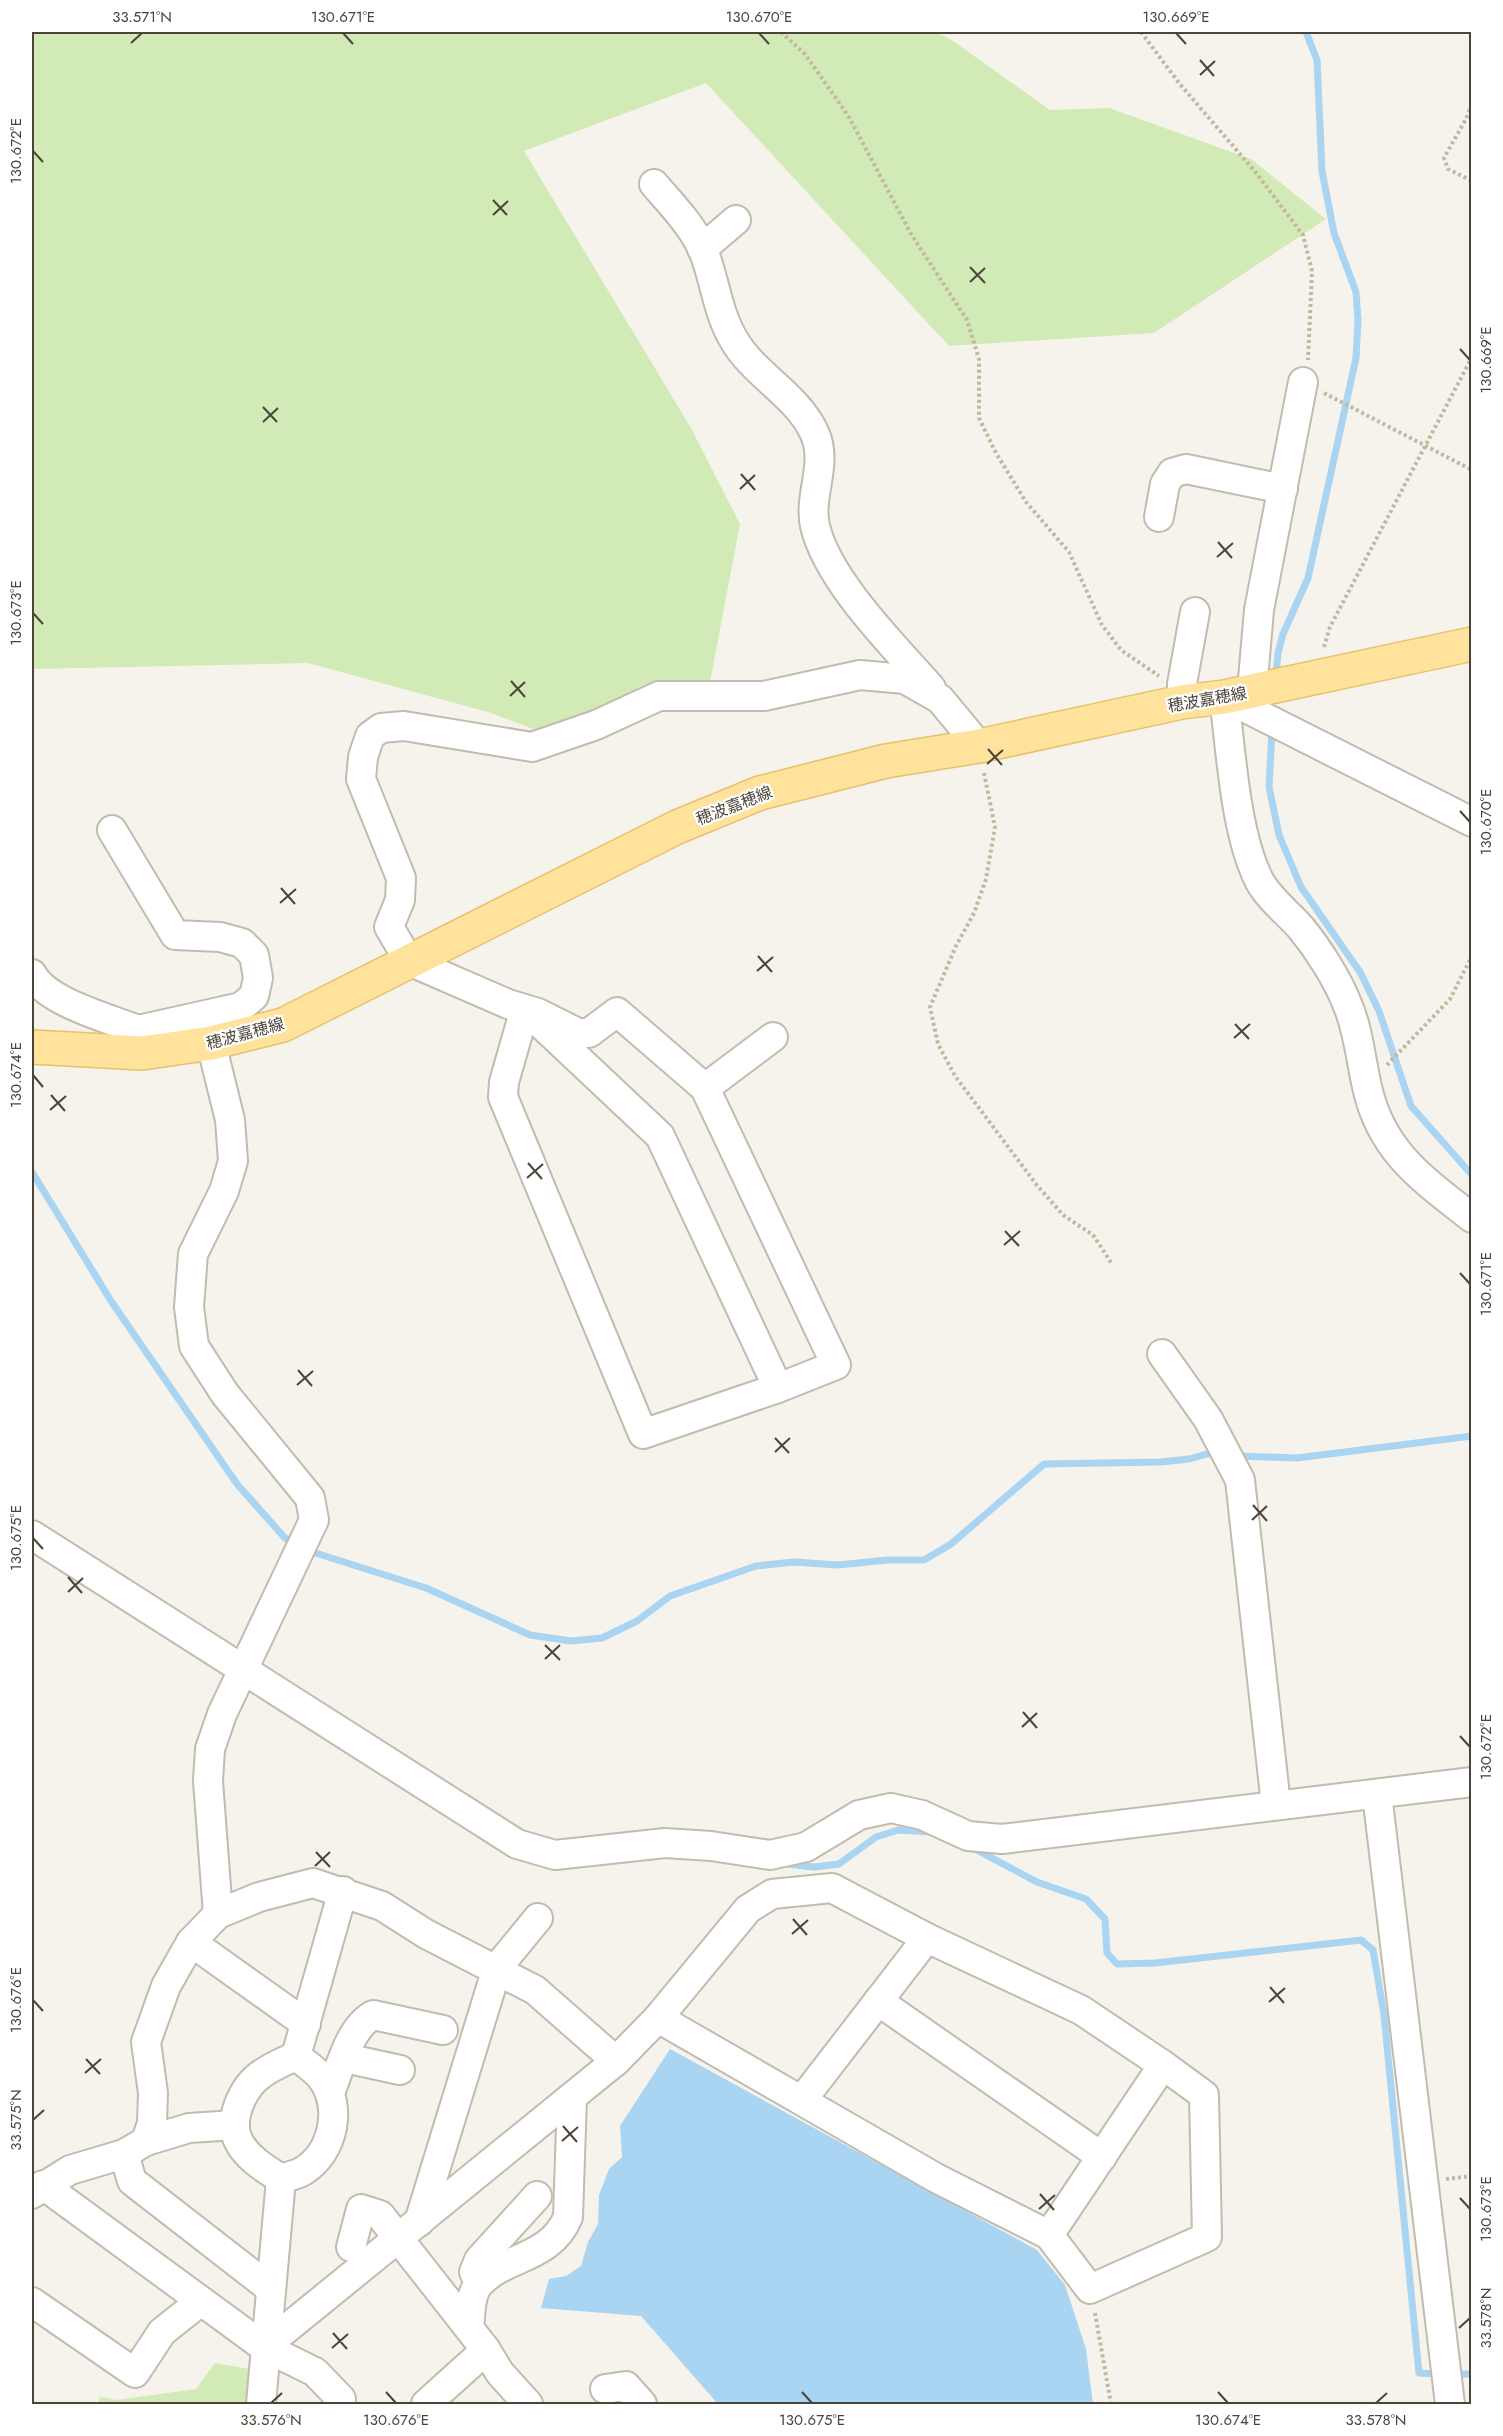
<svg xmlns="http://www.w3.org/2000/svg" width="1503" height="2436" viewBox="0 0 1503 2436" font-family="Jost,'Noto Sans JP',sans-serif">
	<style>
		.green { fill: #d2eab5 }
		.water { fill: #a9d4f2 }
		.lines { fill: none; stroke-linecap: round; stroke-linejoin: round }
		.stream { stroke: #a9d4f2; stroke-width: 7 }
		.minor-casing { stroke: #c2bbae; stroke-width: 32 }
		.major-casing { stroke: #e6c16a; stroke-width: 36 }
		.path { stroke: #c4b79f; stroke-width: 4; stroke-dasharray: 3 3; stroke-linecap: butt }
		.minor { stroke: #fff; stroke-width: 28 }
		.major { stroke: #ffe39c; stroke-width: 33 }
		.ticks { fill: none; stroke: #4b4439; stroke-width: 2 }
		.labels { text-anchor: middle; stroke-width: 4.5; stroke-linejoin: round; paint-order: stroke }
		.street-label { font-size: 16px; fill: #4b4439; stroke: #fff }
		.neatline { fill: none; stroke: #4b4439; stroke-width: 2 }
		.ticks-label { font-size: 15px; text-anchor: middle; fill: #4b4439 }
	</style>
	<rect width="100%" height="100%" fill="#f6f3ec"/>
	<g class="green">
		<path d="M32,32H935L950,39L1050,110L1109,108L1251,159L1326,219L1154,333L949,346L706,83L524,151L691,428L740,524L709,687L557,738L491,713L308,663L32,669Z"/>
		<path d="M215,2363L249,2369V2404H98L100,2397L117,2400L196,2389Z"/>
	</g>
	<path class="water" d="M670,2049L1037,2250L1065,2285L1086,2349L1093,2404H718L641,2316L541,2308L549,2279L566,2276L581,2266L588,2242L598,2224L599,2195L609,2169L622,2157L620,2126Z"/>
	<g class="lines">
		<g class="stream">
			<path d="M1276,676L1278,653L1283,634L1308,578L1356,358L1358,320L1356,292L1334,233L1322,171L1317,60L1306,32"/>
			<path d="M1272,729L1269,787L1279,835L1301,887L1360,972L1379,1011L1411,1106L1472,1175"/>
			<path d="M32,1172L111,1301L237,1484L285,1538L297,1545"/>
			<path d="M1237,1456L1297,1458L1472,1436"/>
			<path d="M306,1550L426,1588L530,1635L571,1641L602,1638L637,1621L670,1596L756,1566L794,1562L838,1565L887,1560H924L951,1544L1044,1464L1161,1462L1189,1459L1218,1451"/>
			<path d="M973,1848L1037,1882L1086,1899L1105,1919L1107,1953L1117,1964L1155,1963L1361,1940L1373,1950L1384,2015L1419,2373L1439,2374"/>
			<path d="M786,1864L814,1867L839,1864L876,1837L898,1830L932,1832"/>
			<path d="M1453,2374H1472"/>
		</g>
		<g class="minor-casing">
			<g id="minor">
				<path d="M654,184C671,204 692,225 703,250C715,279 717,312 734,340C754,375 797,395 814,432C829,463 808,495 815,526C828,581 894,646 931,688"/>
				<path d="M702,249L736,220"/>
				<path d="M1159,517L1165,484L1172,473L1186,469L1283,489"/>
				<path d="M1252,691L1259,610L1303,382"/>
				<path d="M1224,697C1231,751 1235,832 1259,880C1268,898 1288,913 1301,928C1319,950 1338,980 1348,1006C1359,1032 1361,1063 1368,1091C1383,1153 1424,1180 1472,1218"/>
				<path d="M1224,697L1472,822"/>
				<path d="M1182,702V684L1195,612"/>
				<path d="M112,830L175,935L220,937L242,943L254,955L258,978L254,996L241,1007L138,1030"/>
				<path d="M32,974C46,1002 108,1018 138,1030L141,1048"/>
				<path d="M211,1043L230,1120L233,1161L224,1191L193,1254L189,1307L194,1346L225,1394L310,1498L314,1520L222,1714L210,1749L208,1781L218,1914"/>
				<path d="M705,1088L773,1037"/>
				<path d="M1162,1354L1208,1419L1240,1480L1276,1805"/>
				<path d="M778,1388L660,1136L525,1009L504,1082L503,1097L643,1434L778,1388L836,1365L705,1088L617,1012L589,1033H578L538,1013L508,1004L409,961L389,927L400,900L401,878L361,779L363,757L370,736L381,728L404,726L532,747L596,725L659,696H764L860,675L905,679L940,699L979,746"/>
				<path d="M32,1535L517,1844L555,1855L665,1843L711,1846L770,1855L806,1847L859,1815L891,1808L922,1815L968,1836L1002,1839L1472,1782"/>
				<path d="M1377,1794L1450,2404"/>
				<path d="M191,1942L306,2024"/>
				<path d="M878,2001L1102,2157"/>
				<path d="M658,2018L748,1909L772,1894L832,1888L927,1938"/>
				<path d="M345,2058L400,2070"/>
				<path d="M330,2093C340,2069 349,2028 373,2015L443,2030"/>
				<path d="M802,2100L927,1938L1081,2010L1163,2065L1049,2235"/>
				<path d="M146,2141L189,2128L235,2125"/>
				<path d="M124,2154L132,2181L271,2289"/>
				<path d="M281,2179C266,2169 248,2159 239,2142C227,2120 243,2086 263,2073C273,2066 285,2061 296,2056"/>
				<path d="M43,2185L264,2347L315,2372L341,2399"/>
				<path d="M32,2194L70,2170L124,2154L146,2141L152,2123L153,2093L146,2042L166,1986L191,1942L218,1914L259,1897L313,1883L382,1906L426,1934L535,1990L616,2061"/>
				<path d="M419,2222L497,1968L538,1918"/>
				<path d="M351,2247L361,2209L380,2215L486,2350L500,2373L528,2404"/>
				<path d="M479,2283L474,2272L479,2260L537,2196"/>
				<path d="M32,2302L135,2373L162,2332L201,2301"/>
				<path d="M469,2328C471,2315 469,2294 480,2283C505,2256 551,2259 568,2217L572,2097"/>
				<path d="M264,2347L616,2061L658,2018L936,2178L1049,2235L1090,2289L1207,2237L1204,2095L1163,2065"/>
				<path d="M605,2389L626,2386L642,2404"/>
				<path d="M261,2404L281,2179C288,2176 297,2175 303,2171C334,2152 343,2106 321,2077C314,2069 305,2063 296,2056L343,1891"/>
				<path d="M426,2404L486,2350"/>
			</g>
		</g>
		<g class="major-casing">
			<path id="major" d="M32,1047L142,1053L211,1043L283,1025L677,827L760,793L886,761L979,746L1182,702L1224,697L1472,644"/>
		</g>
		<g class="path">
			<path d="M781,32L805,54L849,117L911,234L967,320L979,359V418L996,453L1026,502L1069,552L1102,625L1121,650L1159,676"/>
			<path d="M1141,32L1179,83L1257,174L1303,235L1312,271L1308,360"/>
			<path d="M1472,104L1466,119L1444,158L1448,169L1472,181"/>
			<path d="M1324,393L1472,470"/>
			<path d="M1324,647L1330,627L1472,357"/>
			<path d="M984,773L995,827L986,879L974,913L956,946L930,1007L938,1044L955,1076L1036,1184L1063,1215L1093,1235L1112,1264"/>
			<path d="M1387,1065L1450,999L1472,956"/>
			<path d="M1446,2179L1472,2176"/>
			<path d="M1095,2313L1111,2404"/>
		</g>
		<use href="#minor" class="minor"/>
		<use href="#major" class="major"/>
	</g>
	<path class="ticks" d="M343,33L353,44M759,33L769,44M1176,33L1186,44M131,43L142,33M1200,60L1214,76M1200,75L1215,61M33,151L43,162M493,200L507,215M493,215L508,201M970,267L985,283M970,282L985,268M1460,349L1470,360M263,407L277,422M263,422L278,408M741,474L755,490M740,489L755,475M1218,542L1232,558M1217,557L1233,543M33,613L43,624M511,681L525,697M510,696L525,682M988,749L1002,765M987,764L1003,750M1460,811L1470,822M281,888L295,904M280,903L296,889M758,956L772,972M757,971L773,957M1235,1024L1249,1039M1234,1038L1250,1024M33,1075L43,1087M51,1095L65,1111M50,1110L66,1096M528,1163L542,1179M527,1178L543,1164M1005,1231L1019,1246M1004,1245L1020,1231M1460,1273L1470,1284M298,1370L312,1386M297,1385L313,1371M775,1438L789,1453M775,1452L790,1438M1253,1505L1267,1521M1252,1520L1267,1506M33,1538L43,1549M68,1577L82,1593M68,1592L83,1578M545,1645L560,1660M545,1659L560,1645M1023,1712L1037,1728M1022,1727L1037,1713M1460,1736L1470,1747M316,1852L330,1867M315,1866L330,1852M793,1919L807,1935M792,1934L808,1920M1270,1987L1284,2003M33,2000L43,2011M1269,2002L1285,1988M86,2059L100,2074M85,2073L101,2059M33,2120L44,2110M563,2126L577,2142M562,2141L578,2127M1040,2194L1054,2210M1460,2198L1470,2209M1039,2209L1055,2195M1459,2328L1470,2318M333,2333L347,2349M332,2348L348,2334M386,2392L396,2403M802,2392L812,2403M1218,2392L1228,2403M271,2403L282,2393M1376,2403L1387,2393"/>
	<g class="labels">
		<g class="street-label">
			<text transform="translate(1207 699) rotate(-10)" y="6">穂波嘉穂線</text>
			<text transform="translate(734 805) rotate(-21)" y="6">穂波嘉穂線</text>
			<text transform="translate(245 1033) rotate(-15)" y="6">穂波嘉穂線</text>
		</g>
	</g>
	<rect width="1503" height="2436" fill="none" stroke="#ffffff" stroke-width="66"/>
	<rect x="33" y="33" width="1437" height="2370" class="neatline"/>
	<g class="ticks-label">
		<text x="142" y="22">33.571°N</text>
		<text x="343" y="22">130.671°E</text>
		<text x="759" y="22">130.670°E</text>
		<text x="1176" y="22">130.669°E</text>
		<text transform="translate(16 151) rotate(-90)" y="5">130.672°E</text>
		<text transform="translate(1486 360) rotate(-90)" y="5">130.669°E</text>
		<text transform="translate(16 613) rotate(-90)" y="5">130.673°E</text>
		<text transform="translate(1486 822) rotate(-90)" y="5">130.670°E</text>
		<text transform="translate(16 1075) rotate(-90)" y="5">130.674°E</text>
		<text transform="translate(1486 1284) rotate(-90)" y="5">130.671°E</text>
		<text transform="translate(16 1538) rotate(-90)" y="5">130.675°E</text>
		<text transform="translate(1486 1747) rotate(-90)" y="5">130.672°E</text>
		<text transform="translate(16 2000) rotate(-90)" y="5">130.676°E</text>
		<text transform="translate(16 2120) rotate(-90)" y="5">33.575°N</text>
		<text transform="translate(1486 2209) rotate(-90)" y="5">130.673°E</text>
		<text transform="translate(1486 2318) rotate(-90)" y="5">33.578°N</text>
		<text x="271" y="2425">33.576°N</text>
		<text x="396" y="2425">130.676°E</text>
		<text x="812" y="2425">130.675°E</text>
		<text x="1228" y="2425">130.674°E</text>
		<text x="1376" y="2425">33.578°N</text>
	</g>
</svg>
